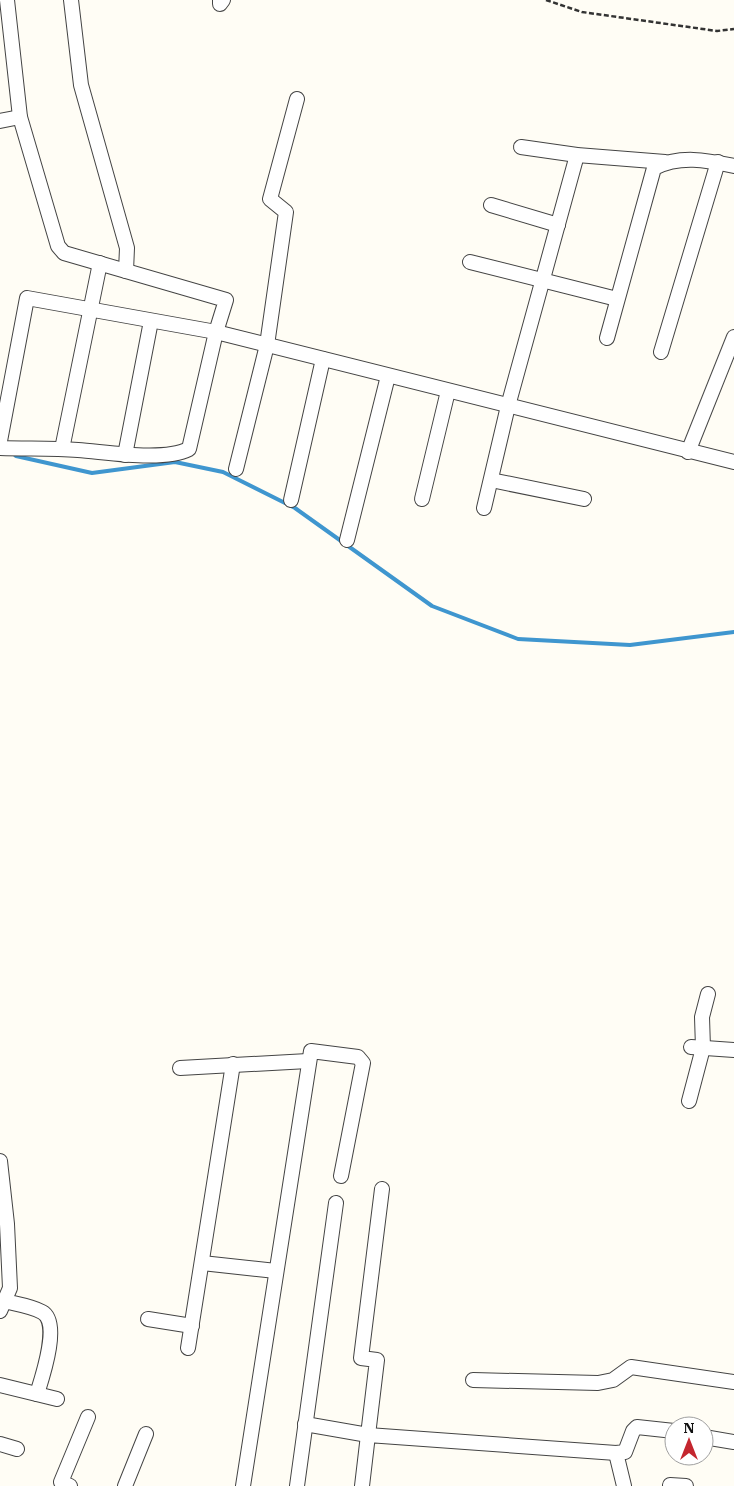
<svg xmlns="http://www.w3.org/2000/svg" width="734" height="1486" viewBox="0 0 734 1486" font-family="'IBM Plex Serif',serif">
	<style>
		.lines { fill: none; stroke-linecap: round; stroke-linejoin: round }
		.stream { stroke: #3f96cf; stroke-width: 4 }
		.street-casing { stroke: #444; stroke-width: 16 }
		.path { stroke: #333; stroke-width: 2.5; stroke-dasharray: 5 2.5; stroke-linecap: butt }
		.street { stroke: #fff; stroke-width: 14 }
	</style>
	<rect width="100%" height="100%" fill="#fffdf5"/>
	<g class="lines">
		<path class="stream" d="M13,453L16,456L92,473L175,462L223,472L295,508L432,606L518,639L630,645L734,632"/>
		<g class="street-casing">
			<g id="street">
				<path d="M71,0L81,85L127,248L126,271"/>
				<path d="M220,0V4L223,0"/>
				<path d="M0,121L20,117"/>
				<path d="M521,147L577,155L665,162"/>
				<path d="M491,205L558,225"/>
				<path d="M470,262L617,299"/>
				<path d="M607,338L654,168C680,155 706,160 734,166"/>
				<path d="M661,352L718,162"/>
				<path d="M0,441L27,298L216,332L734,462"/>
				<path d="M0,448C26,449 52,448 78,450C107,452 163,462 189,449L216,332L226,300L64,253L58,246L20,117L7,0"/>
				<path d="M62,449L100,263"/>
				<path d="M688,452L734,337"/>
				<path d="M125,455L151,321"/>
				<path d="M236,469L267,345L286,212L270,199L297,99"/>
				<path d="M491,480L584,499"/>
				<path d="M422,499L448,391"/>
				<path d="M291,500L323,359"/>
				<path d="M484,508L508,406L577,155"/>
				<path d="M347,540L388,376"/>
				<path d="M691,1047L734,1050"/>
				<path d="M180,1068L308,1061"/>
				<path d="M689,1101L703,1048L702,1017L708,994"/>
				<path d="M0,1161L7,1224L10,1288L0,1311"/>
				<path d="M202,1263L276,1271"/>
				<path d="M4,1301C16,1304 31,1306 42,1312C61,1322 42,1378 37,1394"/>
				<path d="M148,1319L192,1326"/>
				<path d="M188,1348L233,1064"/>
				<path d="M473,1380L598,1383L613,1380L631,1367L734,1382"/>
				<path d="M0,1385L57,1399"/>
				<path d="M305,1424L368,1435L377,1360L361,1358L382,1189"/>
				<path d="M704,1437L734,1442"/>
				<path d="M0,1444L17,1449"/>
				<path d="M616,1453L624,1486"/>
				<path d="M670,1485L686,1486"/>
				<path d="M70,1486L61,1482L88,1417"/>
				<path d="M125,1486L146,1434"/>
				<path d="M243,1486L311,1051L358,1057L363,1063L341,1176"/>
				<path d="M297,1486L336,1203"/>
				<path d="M362,1486L368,1435L616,1453L625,1452L633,1431L637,1427L674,1431"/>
			</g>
		</g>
		<path class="path" d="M546,0L582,12L717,31L734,29"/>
		<use href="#street" class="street"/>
	</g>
	<g transform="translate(689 1441)"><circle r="24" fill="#ffffff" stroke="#a0a0a0"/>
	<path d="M0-4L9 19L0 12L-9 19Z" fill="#c4262e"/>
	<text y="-8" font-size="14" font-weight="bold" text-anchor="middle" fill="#111111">N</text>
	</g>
</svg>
